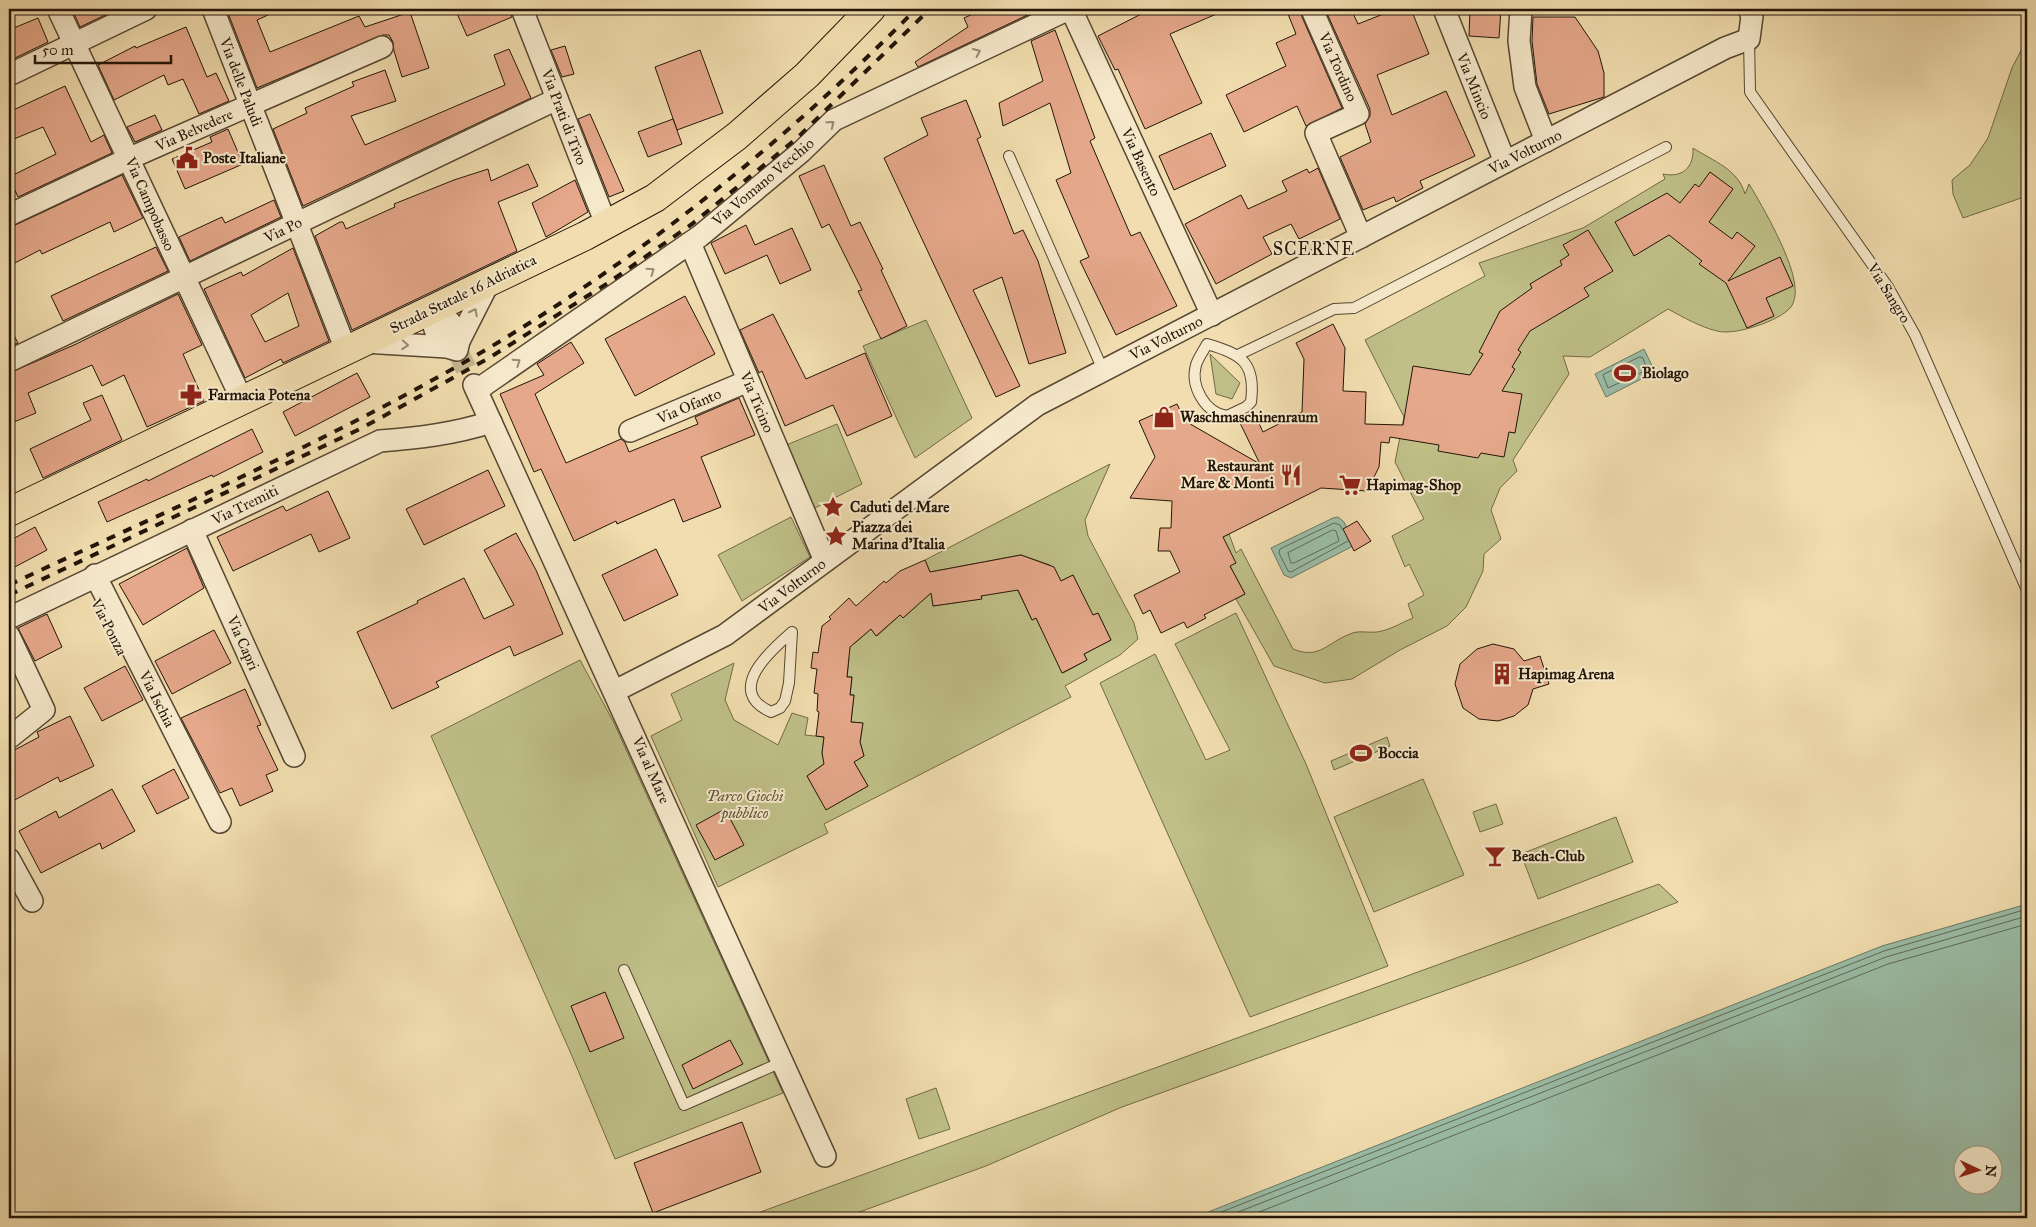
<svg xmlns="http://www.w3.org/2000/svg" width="2036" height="1227" viewBox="0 0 2036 1227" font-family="'IM FELL Great Primer',serif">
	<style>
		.green { fill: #bfbf87; stroke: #716a48 }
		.water { fill: #9bbda7; stroke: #6b7a67; fill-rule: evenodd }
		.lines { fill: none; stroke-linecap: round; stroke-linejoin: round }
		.shore { stroke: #5f6958; stroke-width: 1 }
		.building { fill: #e5a88a; stroke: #231508; fill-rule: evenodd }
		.street-tunnel { stroke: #c8b58e; stroke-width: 21; stroke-dasharray: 21 11; stroke-linecap: butt }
		.lane-casing { stroke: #564732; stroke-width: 12 }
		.street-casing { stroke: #564732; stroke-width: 24 }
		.primary-casing { stroke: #231508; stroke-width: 30 }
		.lane { stroke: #f6e9cb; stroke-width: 10 }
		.street { stroke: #f6e9cb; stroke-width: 21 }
		.primary { stroke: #f1ddaf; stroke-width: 28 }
		.rail { stroke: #231508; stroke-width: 4; stroke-dasharray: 9 9; stroke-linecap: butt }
		.oneway { stroke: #978a73 }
		.labels { text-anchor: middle; stroke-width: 4; stroke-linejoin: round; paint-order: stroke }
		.street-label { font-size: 15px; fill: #231508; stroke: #f6e9cb }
		.poi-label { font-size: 15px; font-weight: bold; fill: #231508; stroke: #f6e9cb; text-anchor: start }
		.park-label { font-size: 15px; font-style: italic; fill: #5a5034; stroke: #f6e9cb }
		.quarter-label { font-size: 18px; letter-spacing: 1px; fill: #231508; stroke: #f6e9cb }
	</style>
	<rect width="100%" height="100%" fill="#f1ddaf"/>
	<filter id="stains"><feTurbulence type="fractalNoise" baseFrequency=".004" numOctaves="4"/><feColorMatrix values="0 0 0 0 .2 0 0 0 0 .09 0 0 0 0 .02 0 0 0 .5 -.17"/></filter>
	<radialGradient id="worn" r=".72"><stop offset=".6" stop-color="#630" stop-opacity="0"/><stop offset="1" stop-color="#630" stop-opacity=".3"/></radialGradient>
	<g class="green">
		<path d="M2027,39V196L1963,218L1953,194L1952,180L1970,165L1988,138L2012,68Z"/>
		<path d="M1693,148C1713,161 1738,169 1745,194L1749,184C1763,207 1795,263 1795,289C1796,294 1794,303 1791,307C1780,321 1734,336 1717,331C1700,327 1683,317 1668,309L1590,357L1563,356L1569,374L1513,460L1517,471L1500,488L1491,510L1501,539L1484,554L1483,571L1466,607L1447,626L1400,650L1352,679L1325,683L1274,666L1236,599L1245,594L1230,566L1223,537L1229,534L1236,553L1241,549L1293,649C1320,660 1328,642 1350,634C1358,630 1368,633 1377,632C1390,630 1401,623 1413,618L1408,604L1424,595L1409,564L1405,567L1392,536L1424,519L1395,462L1404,417L1365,340L1485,276L1479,263L1583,228L1665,179L1663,174C1682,178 1694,168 1693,148Z"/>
		<path d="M926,320L972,418L915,458L863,346Z"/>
		<path d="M1210,354L1240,383L1232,399L1216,394Z"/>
		<path d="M837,424L862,484L809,511L784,446Z"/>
		<path d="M1110,464L1085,520L1088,536L1134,623L1138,639L1120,655L1065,686L1071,697L824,824L828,833L718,887L651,736L682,720L671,694L734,663L725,700L734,720L778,745L792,713L808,718L805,735L824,737L822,753L825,763L807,776L826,809L868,786L854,762L864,756L860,742L863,723L851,722L854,695H850L852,677H847L849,657L826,654L835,623L854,644L871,629L877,636L900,615L903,618L931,593L933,606L981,599V596L1016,587L1032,620L1036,618L1063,673L1087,660L1084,654L1111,640L1098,613L1078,622L1085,600L1073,575L1061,581L1050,565L1021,555L930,572L925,560Z"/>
		<path d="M791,517L810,557L742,601L718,555Z"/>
		<path d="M1236,613L1306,764L1388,966L1250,1017L1100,683L1155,654L1206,760L1230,750L1175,644Z"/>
		<path d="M580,660L613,721L783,1093L615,1159L572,1056L431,736Z"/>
		<path d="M1387,737L1390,746L1334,770L1331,761Z"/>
		<path d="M1423,779L1464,875L1374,912L1334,817Z"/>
		<path d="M1496,804L1503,824L1480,832L1473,812Z"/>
		<path d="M1616,817L1633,862L1538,899L1521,854Z"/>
		<path d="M1659,884L1678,902L1522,963L1122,1107L986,1166L843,1218H744Z"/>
		<path d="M936,1088L950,1129L919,1139L906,1099Z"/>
	</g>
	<g class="water">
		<path d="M1644,349L1655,372L1606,397L1595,374Z"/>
		<path d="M1338,517L1344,522L1355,545L1291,578L1284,575L1271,548L1333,518Z"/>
		<path d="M2027,904V1218H1193L1882,946ZM1964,1154H1994V1184H1964Z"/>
	</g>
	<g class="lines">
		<g class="shore">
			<path d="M1640,357L1643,358L1647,370L1608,388L1603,375Z"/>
			<path d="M1342,529L1340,525L1334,523L1280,549L1279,553L1288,571L1291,572L1348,541"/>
			<path d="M1333,530L1336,531L1339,541L1294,563H1291L1288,553Z"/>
			<path d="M1206,1218L1884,951L2027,909"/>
			<path d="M1223,1218L1886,957L2027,916"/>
			<path d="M1244,1218L1888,964L2027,924"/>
		</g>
	</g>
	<g class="building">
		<path d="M72,9H118L80,27Z"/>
		<path d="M237,9H281L257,20L270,52L359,16L365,27L410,12L429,68L402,77L394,51L393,42L389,35H383L257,88L228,13Z"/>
		<path d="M455,9H510L512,17L467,36Z"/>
		<path d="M984,9H1040L918,67L915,62L968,27L964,18Z"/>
		<path d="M1151,9H1228L1170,34L1202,103L1145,129L1118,69L1115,70L1098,36Z"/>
		<path d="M1286,9H1301L1302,17L1342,108L1306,126L1297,106L1244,132L1226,95L1286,66L1276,43L1296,34Z"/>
		<path d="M1325,9H1351L1358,24L1396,9H1411L1429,54L1377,75L1392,115L1446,91L1475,156L1420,181L1423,188L1396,202L1394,197L1363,210L1340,157L1371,142L1365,124L1370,116V109Z"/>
		<path d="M1470,9H1501L1499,38L1469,36Z"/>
		<path d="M1533,17H1575L1598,51L1604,73V97L1549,114L1537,84L1532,41Z"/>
		<path d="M38,18L48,42L9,61V30Z"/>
		<path d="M186,27L207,77L216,73L229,101L199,114L183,79L168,85L164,75L114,100L98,65L135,46L136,48Z"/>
		<path d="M1055,30L1095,138L1090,141L1131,236L1140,232L1177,306L1116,335L1080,261L1089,257L1056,180L1071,173L1050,103L1003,126L999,103L1043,81L1031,41Z"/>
		<path d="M565,46L574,74L562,77L551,50Z"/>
		<path d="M509,49L531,98L303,206L273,129L307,113L305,108L354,86L352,82L385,70L396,101L351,116L365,145L505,85L494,55Z"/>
		<path d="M700,50L723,113L677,130L655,67Z"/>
		<path d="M65,86L91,142L104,135L112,153L18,197L9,177L56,154L43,127L9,141V112Z"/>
		<path d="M966,100L981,137L977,139L1014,234L1023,230L1038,261L1066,353L1029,364L1002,277L973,290L1020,386L996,397L884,158L928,135L921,118Z"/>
		<path d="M590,114L624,191L609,197L578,119Z"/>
		<path d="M155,115L162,130L135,142L127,127Z"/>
		<path d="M673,119L682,144L648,157L638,132Z"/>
		<path d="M228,129L243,164L185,189L172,159L212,142L210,137Z"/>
		<path d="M1211,133L1226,166L1174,190L1159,156Z"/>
		<path d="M528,164L538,186L498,202L517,251L352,330L315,236L340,222H343L346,229L395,207L394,204L454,180L488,169L491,181Z"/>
		<path d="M824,165L851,226L860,222L883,269L881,270L907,326L881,339L858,291L862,290L829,224L822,228L799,176Z"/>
		<path d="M1318,168L1340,219L1299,239L1291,224L1263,237L1272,254L1216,284L1185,224L1241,195L1248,209L1287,191L1282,181L1307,169L1309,173Z"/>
		<path d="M1710,172L1733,189L1709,222L1732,239L1737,232L1755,246L1728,281L1780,257L1793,286L1766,298L1774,316L1747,328L1726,283L1699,264L1702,261L1669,235L1634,256L1615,222L1667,193L1680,203L1695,184L1699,187Z"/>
		<path d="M122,175L143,218L114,232L110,222L42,254L40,250L9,266V228Z"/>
		<path d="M575,180L588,212L546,237L532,203Z"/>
		<path d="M274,200L281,217L190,261L179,237L222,217L225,223Z"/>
		<path d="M746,225L755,245L792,228L811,270L780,284L767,255L725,274L711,243Z"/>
		<path d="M1588,230L1613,271L1584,288L1589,296L1530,331L1518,350L1521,352L1512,367L1515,369L1502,391L1522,394L1515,433L1509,432L1504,457L1481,453L1478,458L1438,451L1439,445L1390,437L1389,443L1381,442L1379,467L1367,491L1321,488L1223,537L1236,563L1230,566L1245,594L1204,615L1206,618L1187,628L1184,622L1161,633L1150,610L1143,614L1134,595L1180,572L1170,551H1158L1160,528H1171L1172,501L1130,498L1155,457L1139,421L1177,404L1185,421L1260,464L1240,423L1255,415L1263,432L1302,412L1304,359L1296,343L1333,324L1345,348L1343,391L1366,392L1365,424L1403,425L1413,366L1470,375L1483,354L1479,352L1500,311L1532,288L1530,284L1562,265L1560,261L1569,255L1563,245Z"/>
		<path d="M156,247L168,271L63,321L51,296Z"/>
		<path d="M293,248L329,341L283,363L281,359L245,378L204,289L241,272L243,276ZM288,293L299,326L265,342L251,315Z"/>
		<path d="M178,294L202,345L183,354L204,401L147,427L124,375L102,386L92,365L28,393L36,413L9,424V373L74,345Z"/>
		<path d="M685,296L715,354L635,396L605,339Z"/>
		<path d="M773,314L806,379L865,353L892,416L847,436L833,405L785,426L762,371L759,373L740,330Z"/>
		<path d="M9,326L18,343L9,347Z"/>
		<path d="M571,342L584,363L535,394L566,463L621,439L625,442L629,452L698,424L695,417L739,398L755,435L701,457L721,507L683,522L674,499L617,524L616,521L574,541L541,469L534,472L500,394L544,375L537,364Z"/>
		<path d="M357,373L370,397L295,436L283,412Z"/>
		<path d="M102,395L122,440L43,478L30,449L91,420L83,403Z"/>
		<path d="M252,429L263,452L213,477L212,475L107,522L98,502L147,479L148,481Z"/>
		<path d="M488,470L505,506L424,545L406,509Z"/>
		<path d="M328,491L350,538L319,552L311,534L233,571L217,537L283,506L286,511Z"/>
		<path d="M1357,521L1371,541L1354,551L1343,529Z"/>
		<path d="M35,527L47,550L9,570V541Z"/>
		<path d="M516,533L536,570L563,634L514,656L510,646L436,682L439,687L392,709L357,632L418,603L417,601L464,578L484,619L514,605L484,550Z"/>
		<path d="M187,548L204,588L143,625L119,584Z"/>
		<path d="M656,549L678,595L624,621L602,575Z"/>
		<path d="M1021,555L1054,567L1061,581L1073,575L1093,615L1098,613L1111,640L1084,654L1087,660L1062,673L1036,618L1032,620L1018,590L981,596L982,599L933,606L931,593L903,618L900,615L876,636L871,629L850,647L847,677H852L850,695H854L851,722L863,723L860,742L864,756L854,762L868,786L826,810L807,776L824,764L822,753L824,737L816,736L819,712L817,711L818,694L814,693L817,669L811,668L813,652L818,653L822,626L831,619L829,617L849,598L856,606L884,581L886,583L900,571L925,560L930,572Z"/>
		<path d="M47,614L62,647L35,661L18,628Z"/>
		<path d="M214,630L231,663L172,694L155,661Z"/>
		<path d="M1493,644L1514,649L1524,661L1540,656L1549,684L1533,689L1528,705L1514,716L1498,721L1479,719L1463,708L1455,684L1460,664L1477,649Z"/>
		<path d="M125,666L143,700L102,721L84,688Z"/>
		<path d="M245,689L261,725L257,726L278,770L266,775L273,791L240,806L232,788L220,793L181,718Z"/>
		<path d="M70,716L94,766L60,782L58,777L9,803V753L39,737L37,732Z"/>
		<path d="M174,769L189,798L157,814L142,786Z"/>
		<path d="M112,789L135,831L102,849L100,843L41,873L19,831L56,811L59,818Z"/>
		<path d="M725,809L744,845L715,860L696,825Z"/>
		<path d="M605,992L624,1038L590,1052L571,1006Z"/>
		<path d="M730,1040L743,1064L693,1089L682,1065Z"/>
		<path d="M742,1122L761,1172L653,1213L634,1163Z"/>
	</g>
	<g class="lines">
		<path class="street-tunnel" d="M457,350L474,385"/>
		<g class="lane-casing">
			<g id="lane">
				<path d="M1749,39L1750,92L1888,287L1915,335L2027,590"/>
				<path d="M1009,156L1099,361"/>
				<path d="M1207,344C1242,354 1256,363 1251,402L1246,407L1227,416C1205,413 1190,386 1196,365C1198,358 1204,350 1207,344Z"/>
				<path d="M1238,355L1334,309L1354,308L1666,147"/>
				<path d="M792,632L789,683L785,701L780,708L771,712C724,691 771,650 792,632Z"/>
				<path d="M624,970L684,1105L782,1062"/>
			</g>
		</g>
		<g class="street-casing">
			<g id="street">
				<path d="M58,9L242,400"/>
				<path d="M213,9L346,350"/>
				<path d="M522,9L606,224"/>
				<path d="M1071,9L1212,315"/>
				<path d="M1444,9L1505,162"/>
				<path d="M1521,9L1519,41L1525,87L1546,141"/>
				<path d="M1313,12L1358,114L1316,133L1361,237"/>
				<path d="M9,75L146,9"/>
				<path d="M9,215L130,158L382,47"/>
				<path d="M690,243L825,561"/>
				<path d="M364,342L447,347L457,350L459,341L489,282"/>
				<path d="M447,347C435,335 432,326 433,309C448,318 454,324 459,341"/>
				<path d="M9,361L557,99"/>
				<path d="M474,385L825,1156"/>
				<path d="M477,390L700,236L801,152L834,120L1069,9"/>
				<path d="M630,431L748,381"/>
				<path d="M192,530L294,756"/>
				<path d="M95,575L220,822"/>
				<path d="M9,618L380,441C418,438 454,434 491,422"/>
				<path d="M9,636L44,710L9,738"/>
				<path d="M615,691L725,635L1037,405L1725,48L1749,39L1752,16L1749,9"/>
				<path d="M9,859L32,901"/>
			</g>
		</g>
		<g class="primary-casing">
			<path id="primary" d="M9,512L585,236L655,198L737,136L807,75L871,9"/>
		</g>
		<use href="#lane" class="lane"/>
		<use href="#street" class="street"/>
		<use href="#primary" class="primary"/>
		<g class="rail">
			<path d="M9,585C168,510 330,441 482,352C641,258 787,140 916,9"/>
			<path d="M9,595L362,428L489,358L608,283L692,224L796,139L930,9"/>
		</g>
	</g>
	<defs><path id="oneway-chevron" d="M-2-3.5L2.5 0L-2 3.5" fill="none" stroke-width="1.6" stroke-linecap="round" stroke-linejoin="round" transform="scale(1.25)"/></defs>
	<g class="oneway">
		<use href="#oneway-chevron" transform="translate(977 52) rotate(-25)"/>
		<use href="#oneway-chevron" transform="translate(831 124) rotate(-39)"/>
		<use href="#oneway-chevron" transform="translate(651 271) rotate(-35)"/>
		<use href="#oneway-chevron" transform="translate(474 312) rotate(-63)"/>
		<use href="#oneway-chevron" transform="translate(405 345) rotate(4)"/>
		<use href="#oneway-chevron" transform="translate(517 362) rotate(-34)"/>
	</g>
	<defs>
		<g id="civic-bare" transform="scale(1.725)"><path d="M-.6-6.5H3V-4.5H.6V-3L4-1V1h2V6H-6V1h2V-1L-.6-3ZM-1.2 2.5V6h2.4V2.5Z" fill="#8f2418" stroke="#f6e9cb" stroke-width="2.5" paint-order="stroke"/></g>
		<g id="stadium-bare" transform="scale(1.725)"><path d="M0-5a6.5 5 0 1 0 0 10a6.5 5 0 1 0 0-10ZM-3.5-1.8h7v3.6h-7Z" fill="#8f2418" stroke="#f6e9cb" stroke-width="2.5" paint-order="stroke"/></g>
		<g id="pharmacy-bare" transform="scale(1.725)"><path d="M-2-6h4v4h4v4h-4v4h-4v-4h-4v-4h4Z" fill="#8f2418" stroke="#f6e9cb" stroke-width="2.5" paint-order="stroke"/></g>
		<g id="shop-bare" transform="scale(1.725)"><path d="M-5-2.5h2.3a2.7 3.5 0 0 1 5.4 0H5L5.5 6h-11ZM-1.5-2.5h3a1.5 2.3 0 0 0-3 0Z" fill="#8f2418" stroke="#f6e9cb" stroke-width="2.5" paint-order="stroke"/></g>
		<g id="restaurant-bare" transform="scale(1.725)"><path d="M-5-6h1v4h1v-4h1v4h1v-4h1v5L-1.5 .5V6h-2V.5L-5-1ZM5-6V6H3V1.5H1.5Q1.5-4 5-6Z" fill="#8f2418" stroke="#f6e9cb" stroke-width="2.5" paint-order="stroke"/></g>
		<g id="supermarket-bare" transform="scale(1.725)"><path d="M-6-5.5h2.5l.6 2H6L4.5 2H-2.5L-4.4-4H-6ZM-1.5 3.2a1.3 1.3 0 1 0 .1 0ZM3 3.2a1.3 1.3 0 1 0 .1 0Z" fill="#8f2418" stroke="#f6e9cb" stroke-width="2.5" paint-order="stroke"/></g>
		<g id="sight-bare" transform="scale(1.725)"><path d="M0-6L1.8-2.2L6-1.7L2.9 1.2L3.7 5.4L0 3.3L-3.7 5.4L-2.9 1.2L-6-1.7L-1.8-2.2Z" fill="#8f2418" stroke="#f6e9cb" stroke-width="2.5" paint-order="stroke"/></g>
		<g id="building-bare" transform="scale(1.725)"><path d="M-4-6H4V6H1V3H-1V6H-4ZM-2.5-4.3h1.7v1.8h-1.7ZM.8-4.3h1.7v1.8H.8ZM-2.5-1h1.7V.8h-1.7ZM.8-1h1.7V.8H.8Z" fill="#8f2418" stroke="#f6e9cb" stroke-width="2.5" paint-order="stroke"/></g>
		<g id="bar-bare" transform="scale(1.725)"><path d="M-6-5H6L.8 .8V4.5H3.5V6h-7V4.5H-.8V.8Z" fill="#8f2418" stroke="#f6e9cb" stroke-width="2.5" paint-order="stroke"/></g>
	</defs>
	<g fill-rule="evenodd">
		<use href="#civic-bare" x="187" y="158"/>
		<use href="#stadium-bare" x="1625" y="373"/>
		<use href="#pharmacy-bare" x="191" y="395"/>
		<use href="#shop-bare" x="1164" y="417"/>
		<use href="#restaurant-bare" x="1291" y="475"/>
		<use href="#supermarket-bare" x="1350" y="485"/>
		<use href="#sight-bare" x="833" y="507"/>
		<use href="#sight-bare" x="836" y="536"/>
		<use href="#building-bare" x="1502" y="674"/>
		<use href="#stadium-bare" x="1361" y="753"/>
		<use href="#bar-bare" x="1495" y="856"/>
	</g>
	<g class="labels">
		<g class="street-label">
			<text transform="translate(1338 67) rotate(66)" y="5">Via Tordino</text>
			<text transform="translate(241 82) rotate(69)" y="5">Via delle Paludi</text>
			<text transform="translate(1474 86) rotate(68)" y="5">Via Mincio</text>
			<text transform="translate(564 117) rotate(69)" y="5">Via Prati di Tivo</text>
			<text transform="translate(194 130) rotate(-24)" y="5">Via Belvedere</text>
			<text transform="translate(1525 152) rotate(-27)" y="5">Via Volturno</text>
			<text transform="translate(1141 162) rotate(65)" y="5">Via Basento</text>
			<text transform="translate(763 182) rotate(-40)" y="5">Via Vomano Vecchio</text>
			<text transform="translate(150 204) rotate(66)" y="5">Via Campobasso</text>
			<text transform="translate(283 230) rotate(-26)" y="5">Via Po</text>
			<text transform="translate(1889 293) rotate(58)" y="5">Via Sangro</text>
			<text transform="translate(463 294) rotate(-26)" y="5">Strada Statale 16 Adriatica</text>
			<text transform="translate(1166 338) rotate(-27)" y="5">Via Volturno</text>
			<text transform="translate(757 402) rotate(67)" y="5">Via Ticino</text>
			<text transform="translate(689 406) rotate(-23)" y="5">Via Ofanto</text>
			<text transform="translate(245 505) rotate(-26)" y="5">Via Tremiti</text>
			<text transform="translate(792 586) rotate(-37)" y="5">Via Volturno</text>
			<text transform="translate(109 627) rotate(63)" y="5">Via Ponza</text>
			<text transform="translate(243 643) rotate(66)" y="5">Via Capri</text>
			<text transform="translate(157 699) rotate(63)" y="5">Via Ischia</text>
			<text transform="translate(651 770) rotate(66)" y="5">Via al Mare</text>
		</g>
		<g class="poi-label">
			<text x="203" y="163">Poste Italiane</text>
			<text x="1642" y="378">Biolago</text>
			<text x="208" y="400">Farmacia Potena</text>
			<text x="1180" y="422">Waschmaschinenraum</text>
			<text x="1274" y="471" text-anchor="end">Restaurant<tspan x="1274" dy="17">Mare &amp; Monti</tspan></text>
			<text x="1366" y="490">Hapimag-Shop</text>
			<text x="850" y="512">Caduti del Mare</text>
			<text x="852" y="532">Piazza dei<tspan x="852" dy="17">Marina d'Italia</tspan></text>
			<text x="1518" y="679">Hapimag Arena</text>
			<text x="1378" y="758">Boccia</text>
			<text x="1512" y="861">Beach-Club</text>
		</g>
		<g class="park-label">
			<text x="745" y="801">Parco Giochi<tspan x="745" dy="17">pubblico</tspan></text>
		</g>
		<g class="quarter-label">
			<text x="1314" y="255">SCERNE</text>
		</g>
	</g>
	<rect width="2036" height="1227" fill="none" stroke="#f1ddaf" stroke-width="30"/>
	<rect x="10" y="10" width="2016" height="1207" fill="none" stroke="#231508" stroke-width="2.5"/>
	<rect x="15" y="15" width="2006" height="1197" fill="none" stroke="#231508"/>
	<g transform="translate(1978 1170) rotate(94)"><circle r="24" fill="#f6e9cb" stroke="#a2947d"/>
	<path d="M0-4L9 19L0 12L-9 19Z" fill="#8f2418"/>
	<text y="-8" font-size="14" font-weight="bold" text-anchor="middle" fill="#231508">N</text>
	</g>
	<path d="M35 55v8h136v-8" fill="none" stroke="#231508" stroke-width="2.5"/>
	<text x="42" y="55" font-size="15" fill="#231508" stroke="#f6e9cb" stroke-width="4" paint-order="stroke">50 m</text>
	<rect width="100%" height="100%" filter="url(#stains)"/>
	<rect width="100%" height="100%" fill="url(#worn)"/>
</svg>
